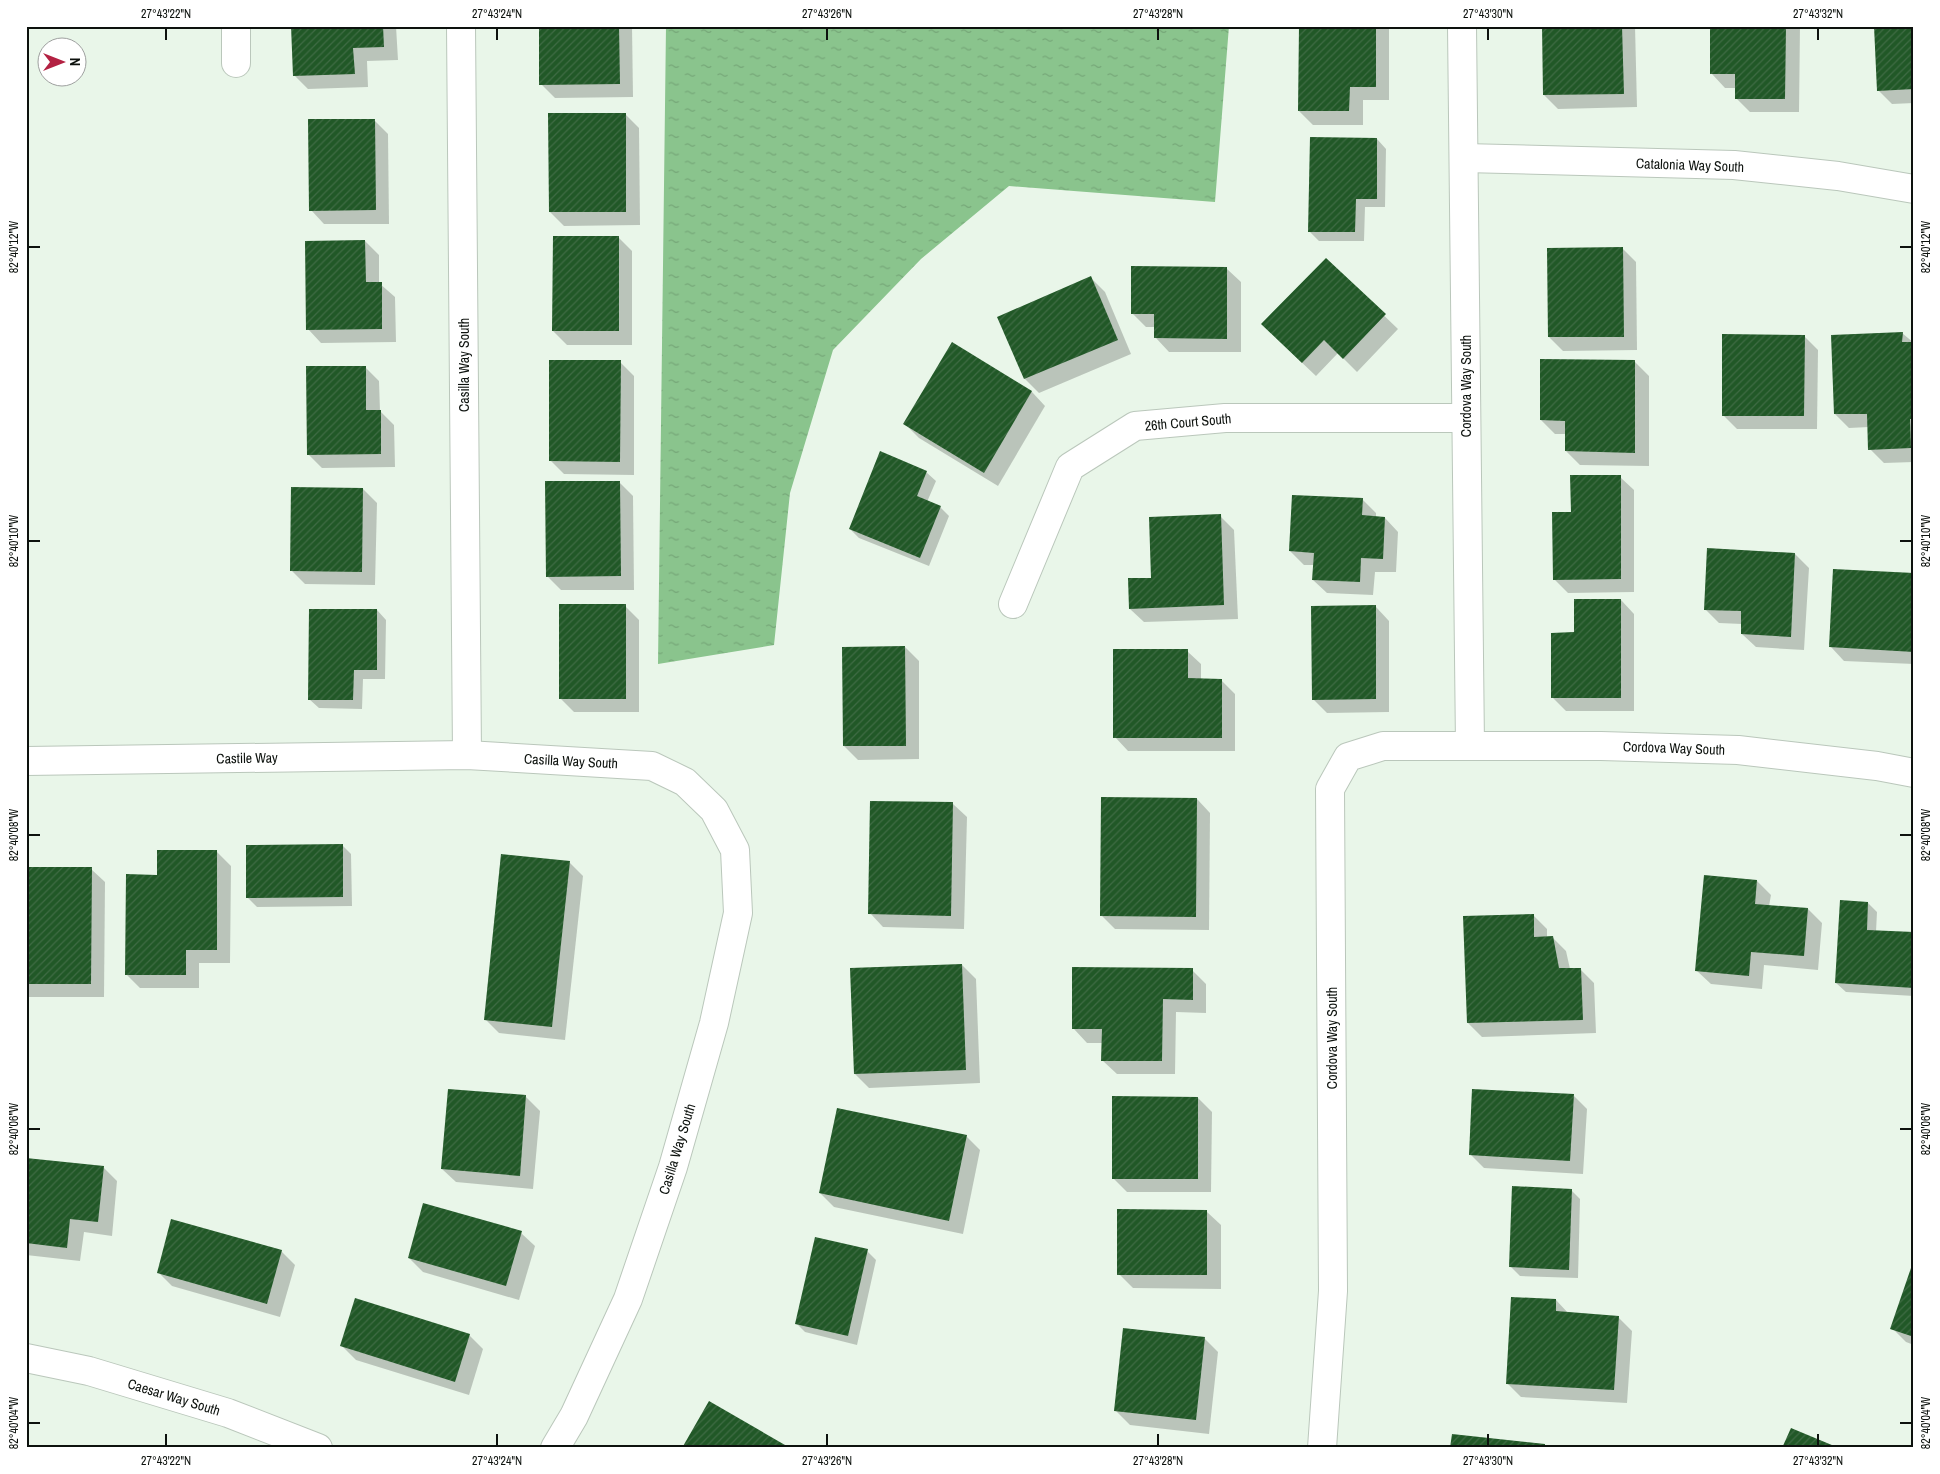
<svg xmlns="http://www.w3.org/2000/svg" width="1940" height="1474" viewBox="0 0 1940 1474" font-family="'Archivo Narrow',sans-serif">
	<style>
		.water { fill: url(#water-ripples) }
		.shadow { fill: #0003 }
		.building { fill: url(#building-hatch) }
		.lines { fill: none; stroke-linecap: round; stroke-linejoin: round }
		.minor-casing { stroke: #bac7bb; stroke-width: 30 }
		.minor { stroke: #fff; stroke-width: 28 }
		.ticks { fill: none; stroke: #0d120e; stroke-width: 2 }
		.labels { text-anchor: middle; stroke-width: 5; stroke-linejoin: round; paint-order: stroke }
		.street-label { font-size: 14px; fill: #0d120e; stroke: #fff }
		.neatline { fill: none; stroke: #0d120e; stroke-width: 2 }
		.ticks-label { font-size: 12px; text-anchor: middle; fill: #0d120e }
	</style>
	<defs>
		<pattern id="water-ripples" width="26" height="14" patternUnits="userSpaceOnUse" patternTransform="scale(1.25)"><rect width="26" height="14" fill="#8ac48d"/><path d="M2 4q2-2 4 0t4 0M15 11q2-2 4 0t4 0" fill="none" stroke="#76a778"/></pattern>
		<pattern id="building-hatch" width="6" height="6" patternUnits="userSpaceOnUse" patternTransform="scale(1.25)"><rect width="6" height="6" fill="#215827"/><path d="M-1 1l2-2M0 6l6-6M5 7l2-2" fill="none" stroke="#3f6b44"/></pattern>
	</defs>
	<rect width="100%" height="100%" fill="#e9f6e9"/>
	<path class="water" d="M666,26H1229L1215,202L1009,186L921,259L833,350L790,493L774,645L658,664Z"/>
	<g class="shadow">
		<path d="M292,26H396L398,60L367,61L368,87L308,89L294,75Z"/>
		<path d="M541,26H632L633,97L555,98L541,84Z"/>
		<path d="M1301,26H1387L1389,28V100H1363V125H1313L1299,111Z"/>
		<path d="M1543,26H1635L1637,107L1558,109L1544,95Z"/>
		<path d="M1737,26H1800L1799,112H1750L1736,98V88H1725L1712,74Z"/>
		<path d="M1914,26V103L1892,104L1878,90Z"/>
		<path d="M625,114L639,128L640,225L564,226L550,212Z"/>
		<path d="M374,120L388,134L389,224H324L311,210Z"/>
		<path d="M1377,139L1386,149L1385,207H1365L1364,241H1319L1310,232Z"/>
		<path d="M618,237L632,251V345H567L553,331Z"/>
		<path d="M365,241L379,255V283L395,297L396,342L321,343L308,329Z"/>
		<path d="M1622,248L1636,262L1637,350L1563,351L1549,337Z"/>
		<path d="M1326,260L1398,329L1357,372L1338,353L1316,376L1276,338Z"/>
		<path d="M1227,269L1241,282V352H1169L1156,338V327H1146L1132,313Z"/>
		<path d="M1091,278L1105,292L1131,354L1039,393L1025,379L999,317Z"/>
		<path d="M1902,333L1914,343V462L1884,463L1870,449L1869,427L1849,428L1835,414Z"/>
		<path d="M1804,336L1818,350L1817,429H1737L1723,415Z"/>
		<path d="M952,344L1032,392L1045,406L998,486L919,438L905,424Z"/>
		<path d="M620,362L634,376V475L564,474L550,460Z"/>
		<path d="M1635,362L1649,376V466L1580,465L1566,451V434H1555L1541,420Z"/>
		<path d="M365,367L379,381L380,411L394,425L395,467L322,468L308,454Z"/>
		<path d="M926,472L936,481L927,502L940,507L949,516L929,566L859,538L850,529Z"/>
		<path d="M1620,477L1634,490V592L1568,593L1554,579L1572,514Z"/>
		<path d="M619,482L633,496L634,590H561L547,576Z"/>
		<path d="M363,489L377,503L375,585L305,584L291,570Z"/>
		<path d="M1362,499L1376,513V517L1385,518L1398,532L1396,572H1375L1373,595L1327,593L1313,580L1314,565H1304L1290,551Z"/>
		<path d="M1220,516L1234,530L1238,619L1144,622L1130,609L1153,579Z"/>
		<path d="M1795,554L1809,568L1804,650L1756,647L1742,634V624L1719,623L1705,609Z"/>
		<path d="M1914,575V664L1844,661L1831,647Z"/>
		<path d="M1621,600L1634,614V711H1566L1552,697L1575,634Z"/>
		<path d="M625,606L639,620V712H574L560,698Z"/>
		<path d="M1376,607L1389,621V712L1327,713L1313,699Z"/>
		<path d="M377,610L386,620L385,679H363L362,709L319,708L309,699Z"/>
		<path d="M905,647L919,661V759L858,760L844,746Z"/>
		<path d="M1187,651L1201,664V680H1221L1235,694V751H1128L1115,737Z"/>
		<path d="M1197,799L1210,813L1209,930L1115,929L1101,915Z"/>
		<path d="M953,804L967,817L964,929L883,927L870,913Z"/>
		<path d="M342,845L351,854L352,906L257,907L248,898Z"/>
		<path d="M217,852L231,866L230,963H199V988H140L126,974L158,876Z"/>
		<path d="M569,862L583,876L565,1040L499,1033L485,1019Z"/>
		<path d="M26,869H91L105,882L104,997H26Z"/>
		<path d="M1757,881L1771,895L1769,906L1808,909L1822,923L1818,970L1764,965L1762,989L1711,984L1697,971Z"/>
		<path d="M1868,903L1877,912L1876,932L1914,934V996L1846,992L1836,983Z"/>
		<path d="M1533,915L1547,929V938L1552,937L1566,951L1570,969H1580L1594,983L1596,1033L1482,1037L1468,1023Z"/>
		<path d="M962,965L976,979L980,1083L869,1088L855,1074Z"/>
		<path d="M1192,970L1206,984V1013L1176,1012L1175,1074H1117L1103,1061V1043H1087L1074,1029Z"/>
		<path d="M1574,1096L1587,1109L1583,1174L1484,1168L1470,1154Z"/>
		<path d="M526,1097L540,1111L533,1189L456,1182L442,1169Z"/>
		<path d="M1198,1098L1212,1112L1211,1192H1127L1113,1178Z"/>
		<path d="M966,1136L980,1150L963,1234L834,1207L820,1193Z"/>
		<path d="M26,1159L104,1168L117,1181L112,1236L84,1232L80,1261L26,1255Z"/>
		<path d="M1571,1190L1580,1199L1578,1278L1520,1276L1511,1267Z"/>
		<path d="M1207,1212L1221,1225V1289L1133,1288L1119,1274Z"/>
		<path d="M521,1233L535,1246L519,1300L423,1272L409,1258Z"/>
		<path d="M281,1251L295,1265L280,1317L172,1286L158,1272Z"/>
		<path d="M867,1251L876,1260L857,1345L805,1332L796,1323Z"/>
		<path d="M1914,1267V1345L1906,1342L1892,1328Z"/>
		<path d="M1556,1300L1569,1314L1618,1317L1632,1331L1627,1403L1521,1397L1507,1383Z"/>
		<path d="M469,1335L483,1349L469,1395L356,1360L342,1346Z"/>
		<path d="M1204,1338L1218,1352L1209,1434L1130,1425L1116,1411Z"/>
	</g>
	<g class="building">
		<path d="M291,26H383L384,47L353,48L355,74L293,76Z"/>
		<path d="M539,26H619L620,84L539,85Z"/>
		<path d="M1299,26H1376V87H1350L1349,111H1298Z"/>
		<path d="M1542,26H1622L1624,94L1543,95Z"/>
		<path d="M1710,26H1786L1785,99H1735V74H1710Z"/>
		<path d="M1874,26H1914V89L1877,91Z"/>
		<path d="M548,113H626V212H549Z"/>
		<path d="M308,119H375L376,210L309,211Z"/>
		<path d="M1310,137L1377,138V199H1356L1355,232H1308Z"/>
		<path d="M553,236H619V331H552Z"/>
		<path d="M365,240L366,282H382V329L306,330L305,241Z"/>
		<path d="M1623,247L1624,337H1548L1547,248Z"/>
		<path d="M1326,258L1386,314L1343,359L1324,340L1302,363L1261,324Z"/>
		<path d="M1131,266L1227,267V339L1154,338V314H1131Z"/>
		<path d="M1091,276L1118,340L1024,379L997,317Z"/>
		<path d="M1903,332L1902,342H1914V419H1910L1911,448L1868,450L1867,414H1834L1831,335Z"/>
		<path d="M1722,334L1805,335L1804,416H1722Z"/>
		<path d="M952,342L1032,391L984,473L903,424Z"/>
		<path d="M1540,359L1635,360V453L1565,451V421L1540,420Z"/>
		<path d="M549,360H621L620,462L549,461Z"/>
		<path d="M306,366H366V410H381V454L307,455Z"/>
		<path d="M880,451L927,471L917,496L941,506L920,558L849,529Z"/>
		<path d="M1570,475H1621V579L1553,580L1552,512H1571Z"/>
		<path d="M545,481H620L621,576L546,577Z"/>
		<path d="M291,487L363,488L362,572L290,571Z"/>
		<path d="M1292,495L1363,498L1362,515L1385,517L1383,559L1361,558L1360,582L1312,580L1314,553L1289,551Z"/>
		<path d="M1221,514L1224,605L1129,609L1128,578H1151L1149,517Z"/>
		<path d="M1707,548L1795,553L1791,637L1741,634V611L1704,610Z"/>
		<path d="M1833,569L1914,573V652L1829,647Z"/>
		<path d="M1574,599H1621V698H1551V633L1574,632Z"/>
		<rect x="559" y="604" width="67" height="95"/>
		<path d="M1376,605V699L1312,700L1311,606Z"/>
		<path d="M309,609H377V670H354L353,700H308Z"/>
		<path d="M905,646L906,746H843L842,647Z"/>
		<path d="M1113,649H1188V678L1222,679V738H1113Z"/>
		<path d="M1101,797L1197,798L1196,917L1100,916Z"/>
		<path d="M870,801L953,802L951,916L868,914Z"/>
		<path d="M343,844V897L246,898V845Z"/>
		<path d="M157,850H217V950H186V975H125L126,874L157,875Z"/>
		<path d="M501,854L570,861L552,1027L484,1020Z"/>
		<path d="M26,867H92L91,984H26Z"/>
		<path d="M1704,875L1757,880L1755,904L1808,908L1804,956L1751,952L1749,976L1695,971Z"/>
		<path d="M1840,900L1868,902L1867,930L1914,932V988L1835,983Z"/>
		<path d="M1534,914V937L1553,936L1559,968H1581L1583,1020L1467,1023L1463,916Z"/>
		<path d="M962,964L966,1070L854,1074L850,968Z"/>
		<path d="M1072,967L1193,968V1000L1163,999L1162,1061H1101L1102,1029H1072Z"/>
		<path d="M448,1089L526,1095L520,1176L441,1169Z"/>
		<path d="M1472,1089L1574,1094L1570,1161L1469,1155Z"/>
		<path d="M1112,1096L1198,1097V1179H1112Z"/>
		<path d="M837,1108L967,1135L949,1221L819,1193Z"/>
		<path d="M26,1158L104,1166L98,1222L70,1219L67,1248L26,1243Z"/>
		<path d="M1512,1186L1572,1189L1569,1270L1509,1267Z"/>
		<path d="M423,1203L522,1231L506,1286L408,1258Z"/>
		<path d="M1117,1209L1207,1210V1275H1117Z"/>
		<path d="M171,1219L282,1250L267,1304L157,1273Z"/>
		<path d="M815,1237L868,1249L848,1336L795,1324Z"/>
		<path d="M1912,1265H1914V1337L1890,1329Z"/>
		<path d="M1511,1297L1556,1299V1311L1619,1316L1614,1390L1506,1384Z"/>
		<path d="M355,1298L470,1334L455,1382L340,1346Z"/>
		<path d="M1123,1328L1205,1337L1196,1420L1114,1411Z"/>
		<path d="M709,1401L785,1445L783,1448H682Z"/>
		<path d="M1791,1428L1839,1448H1782Z"/>
		<path d="M1452,1434L1545,1444V1448H1450Z"/>
	</g>
	<g class="lines">
		<g class="minor-casing">
			<g id="minor">
				<path d="M461,26L467,755"/>
				<path d="M1462,26L1470,746"/>
				<path d="M236,63V26"/>
				<path d="M1464,158L1734,165L1838,176L1914,189"/>
				<path d="M1013,604L1070,467L1135,426L1225,418H1466"/>
				<path d="M26,761L467,755L652,766L685,782L714,810L735,850L738,913L714,1023L673,1167L628,1299L574,1416L555,1448"/>
				<path d="M26,1358L89,1371L228,1413L318,1448"/>
				<path d="M1322,1448L1333,1291L1330,789L1348,757L1383,746H1601L1738,750L1877,766L1914,773"/>
			</g>
		</g>
		<use href="#minor" class="minor"/>
	</g>
	<path class="ticks" d="M166,28V40M497,28V40M827,28V40M1158,28V40M1488,28V40M1818,28V40M28,247H40M1900,247H1912M28,541H40M1900,541H1912M28,835H40M1900,835H1912M28,1129H40M1900,1129H1912M28,1423H40M1900,1423H1912M166,1434V1446M497,1434V1446M827,1434V1446M1158,1434V1446M1488,1434V1446M1818,1434V1446"/>
	<g class="labels">
		<g class="street-label">
			<text transform="translate(1690 165) rotate(2)" y="5">Catalonia Way South</text>
			<text transform="translate(464 365) rotate(-90)" y="5">Casilla Way South</text>
			<text transform="translate(1466 386) rotate(-90)" y="5">Cordova Way South</text>
			<text transform="translate(1188 422) rotate(-5)" y="5">26th Court South</text>
			<text transform="translate(1674 748) rotate(2)" y="5">Cordova Way South</text>
			<text transform="translate(247 758) rotate(-1)" y="5">Castile Way</text>
			<text transform="translate(571 761) rotate(3)" y="5">Casilla Way South</text>
			<text transform="translate(1332 1038) rotate(-90)" y="5">Cordova Way South</text>
			<text transform="translate(677 1149) rotate(-73)" y="5">Casilla Way South</text>
			<text transform="translate(174 1397) rotate(17)" y="5">Caesar Way South</text>
		</g>
	</g>
	<rect width="1940" height="1474" fill="none" stroke="#ffffff" stroke-width="55"/>
	<g transform="translate(62 62) rotate(90)"><circle r="24" fill="#ffffff" stroke="#9ea09f"/>
	<path d="M0-4L9 19L0 12L-9 19Z" fill="#b32142"/>
	<text y="-8" font-size="14" font-weight="bold" text-anchor="middle" fill="#0d120e">N</text>
	</g>
	<rect x="28" y="28" width="1884" height="1418" class="neatline"/>
	<g class="ticks-label">
		<text x="166" y="18">27°43'22"N</text>
		<text x="497" y="18">27°43'24"N</text>
		<text x="827" y="18">27°43'26"N</text>
		<text x="1158" y="18">27°43'28"N</text>
		<text x="1488" y="18">27°43'30"N</text>
		<text x="1818" y="18">27°43'32"N</text>
		<text transform="translate(1926 247) rotate(-90)" y="4">82°40'12"W</text>
		<text transform="translate(14 247) rotate(-90)" y="4">82°40'12"W</text>
		<text transform="translate(1926 541) rotate(-90)" y="4">82°40'10"W</text>
		<text transform="translate(14 541) rotate(-90)" y="4">82°40'10"W</text>
		<text transform="translate(1926 835) rotate(-90)" y="4">82°40'08"W</text>
		<text transform="translate(14 835) rotate(-90)" y="4">82°40'08"W</text>
		<text transform="translate(14 1129) rotate(-90)" y="4">82°40'06"W</text>
		<text transform="translate(1926 1129) rotate(-90)" y="4">82°40'06"W</text>
		<text transform="translate(14 1423) rotate(-90)" y="4">82°40'04"W</text>
		<text transform="translate(1926 1423) rotate(-90)" y="4">82°40'04"W</text>
		<text x="166" y="1465">27°43'22"N</text>
		<text x="497" y="1465">27°43'24"N</text>
		<text x="827" y="1465">27°43'26"N</text>
		<text x="1158" y="1465">27°43'28"N</text>
		<text x="1488" y="1465">27°43'30"N</text>
		<text x="1818" y="1465">27°43'32"N</text>
	</g>
</svg>
